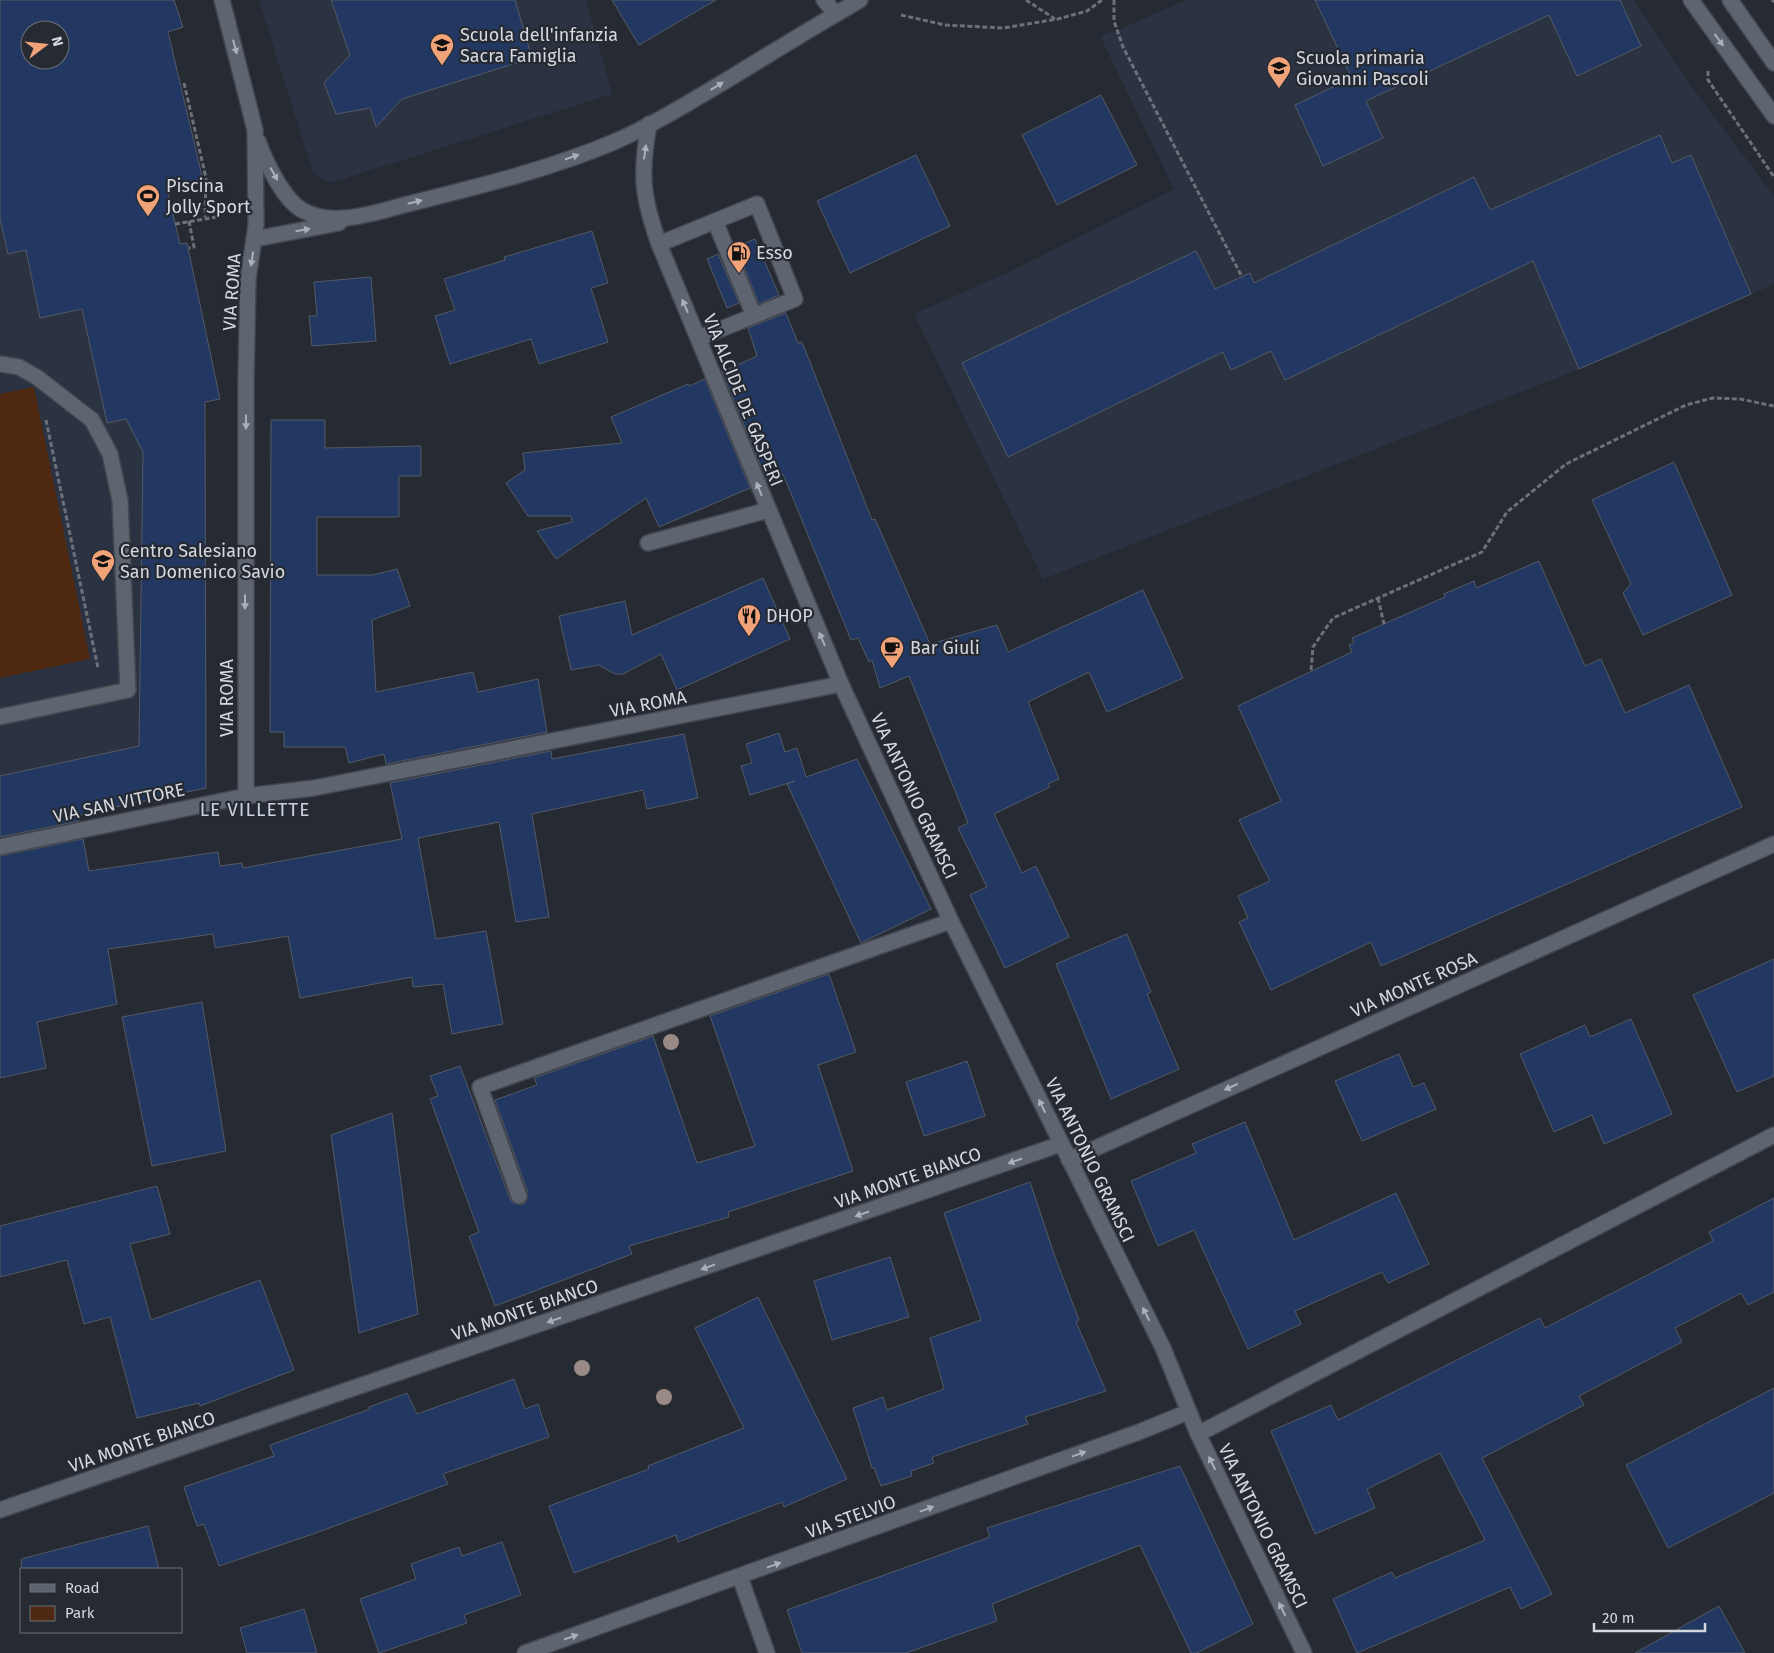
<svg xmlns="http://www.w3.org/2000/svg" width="1774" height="1653" viewBox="0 0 1774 1653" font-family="'Fira Sans',sans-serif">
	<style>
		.built { fill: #2b3342 }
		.green { fill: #502912 }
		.building { fill: #223862; stroke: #545a64; fill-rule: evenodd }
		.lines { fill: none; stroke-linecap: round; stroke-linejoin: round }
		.lane-casing { stroke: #42464e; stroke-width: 18 }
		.street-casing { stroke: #42464e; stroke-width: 18 }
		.path { stroke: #6c7078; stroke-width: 3; stroke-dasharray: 5 2.5; stroke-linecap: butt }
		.lane { stroke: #5f6570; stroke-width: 15 }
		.street { stroke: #5f6570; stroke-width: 15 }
		.tree { fill: #9a8a85 }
		.oneway { fill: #acb0b8 }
		.labels { text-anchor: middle; stroke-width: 4.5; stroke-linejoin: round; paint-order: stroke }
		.poi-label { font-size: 18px; fill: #d5d8de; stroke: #252a33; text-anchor: start }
		.street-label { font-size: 18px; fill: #d5d8de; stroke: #252a33 }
		.neighbourhood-label { font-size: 19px; letter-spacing: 1px; fill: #cbd2de; stroke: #252a33 }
	</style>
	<rect width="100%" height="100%" fill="#252a33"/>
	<g class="built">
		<path d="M259,0H586L612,94L330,183L313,173Z"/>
		<path d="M1186,0H1634L1692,87L1774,196V284L1631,349L1043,579L914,314L1009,272L1174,189L1100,36L1116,31Z"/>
		<path d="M0,219L8,254L26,250L40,317L82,309L107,423L205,402L207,740L206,788L0,831Z"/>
	</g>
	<path class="green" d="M34,387L90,659L0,678V394Z"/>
	<g class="building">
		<path d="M0,0H174L183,27L168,32L203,180L167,189L180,244L187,243L220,399L205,402L206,788L78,815L79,821L0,837V776L139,746L143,452L126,419L107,423L82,309L40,318L26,250L8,254L0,219ZM30,30H60V60H30Z"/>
		<path d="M331,0H515L532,58L402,99L376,127L370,108L336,114L324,83L350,55Z"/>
		<path d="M612,0H716L639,45Z"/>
		<path d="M1315,0H1620L1641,46L1577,76L1549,15L1366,101L1383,138L1323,166L1295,105L1352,78Z"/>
		<path d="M1101,95L1137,165L1057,205L1022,135Z"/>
		<path d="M1660,135L1672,163L1691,155L1751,294L1579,369L1533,261L1285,380L1271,351L1231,370L1223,352L1008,457L962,363L1196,251L1215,289L1250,273L1254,283L1474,177L1490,210Z"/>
		<path d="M916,155L950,226L850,273L817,201Z"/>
		<path d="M592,231L608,283L591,288L608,342L539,364L531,339L450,364L435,316L455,310L444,279L505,260L504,257Z"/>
		<path d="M755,239L779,295L759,304L736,247Z"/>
		<path d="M718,254L739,303L727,308L707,259Z"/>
		<path d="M371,277L376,341L312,346L309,316H317L314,282Z"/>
		<path d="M786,313L798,343L802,342L872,520L875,519L930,644L997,625L1008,652L1143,590L1183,678L1107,712L1089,672L1028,702L1059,779L1048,784L1050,787L994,814L1022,873L1036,866L1069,937L1005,968L970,895L987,887L958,828L968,823L909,676L880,688L872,660L869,662L858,638L851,640L783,474L767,481L722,372L757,356L748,328Z"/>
		<path d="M705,379L750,488L659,527L646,498L556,559L537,531L572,522L571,516H528L506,483L525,470L523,453L622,443L611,417L688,384L689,386Z"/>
		<path d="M271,420H325V448L421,446V476H399V517H317V575H373L397,569L410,606L372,620L376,692L473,672L478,692L538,679L547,732L386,764L384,754L349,763L345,747H284V732H270Z"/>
		<path d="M1674,462L1732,595L1643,635L1623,593L1631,584L1592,500Z"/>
		<path d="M1539,561L1585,666L1601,659L1625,713L1689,685L1742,807L1381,966L1371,942L1271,990L1239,922L1248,918L1238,896L1270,881L1239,820L1281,801L1238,706L1352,652L1349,645L1354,643L1352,638L1445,597L1444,594L1474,581L1476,588Z"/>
		<path d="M763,578L790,639L677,690L661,654L623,674H615L599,665L571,670L559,616L625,601L632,635Z"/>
		<path d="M779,733L785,752L797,748L806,777L857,759L931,909L861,943L787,784L795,781L750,795L741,766L752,763L746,744Z"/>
		<path d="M684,734L698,798L647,809L643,790L532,814L549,917L516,922L499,822L418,838L436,939L486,931L503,1024L452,1034L443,984L413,987L412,977L300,998L288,936L215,948L213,934L108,949L117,1004L37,1022L46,1068L0,1078V856L83,839L89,871L218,852L220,866L242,863L243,868L402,839L390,783L551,751L552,759Z"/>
		<path d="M1127,934L1151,992L1147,994L1179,1069L1111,1099L1056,964Z"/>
		<path d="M1774,959V1076L1737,1092L1693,995Z"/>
		<path d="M829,974L856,1052L818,1065L853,1171L728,1212L729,1217L629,1246L632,1254L495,1306L469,1236L479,1232L430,1099L438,1096L430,1076L460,1066L510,1199L513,1203L522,1205L526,1202L528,1193L495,1100L537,1085L534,1078L653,1036L697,1163L755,1146L710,1016Z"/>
		<path d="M202,1002L226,1151L152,1166L122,1017Z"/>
		<path d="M1631,1019L1672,1114L1604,1144L1592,1115L1554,1132L1520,1054L1585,1025L1590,1037Z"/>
		<path d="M1399,1054L1413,1087L1424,1083L1436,1109L1362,1141L1335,1081Z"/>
		<path d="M967,1061L985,1116L924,1136L906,1082Z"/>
		<path d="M392,1113L418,1314L359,1333L331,1135Z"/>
		<path d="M1245,1122L1294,1240L1396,1193L1429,1264L1388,1283L1382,1272L1295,1311L1301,1324L1248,1349L1194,1230L1158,1246L1131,1181L1196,1153L1192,1144Z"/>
		<path d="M1030,1182L1054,1254L1079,1320L1076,1322L1106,1391L1025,1417L1028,1424L932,1457L934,1463L911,1471L912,1476L881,1486L874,1467L872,1468L853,1408L883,1397L887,1410L944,1389L930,1338L981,1320L944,1213Z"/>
		<path d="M157,1186L170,1234L130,1244L151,1320L260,1280L294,1370L200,1406L199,1403L137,1418L110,1317L84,1324L67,1260L0,1277V1226Z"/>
		<path d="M1774,1198V1292L1748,1305L1741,1293L1675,1328L1682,1342L1579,1396L1584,1405L1482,1458L1552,1594L1521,1609L1510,1587L1357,1653L1333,1599L1392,1572L1395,1578L1485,1540L1440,1453L1367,1489L1375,1508L1315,1534L1271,1431L1331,1405L1338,1420L1540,1318L1545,1328L1713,1241L1709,1232Z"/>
		<path d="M890,1257L909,1317L832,1340L814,1281Z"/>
		<path d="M758,1297L847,1479L784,1507L782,1502L678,1542L676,1535L574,1573L549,1506L649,1469L648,1466L744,1428L695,1328Z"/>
		<path d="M514,1379L525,1409L538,1404L549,1437L443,1474L448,1484L313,1534L219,1566L204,1524L197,1526L184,1487L274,1456L270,1445L370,1409L369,1407L407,1393L417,1414Z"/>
		<path d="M1774,1388V1493L1668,1548L1626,1465Z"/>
		<path d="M1180,1466L1253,1624L1197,1653H1191L1140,1545L992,1604L997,1621L906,1653H802L787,1610L990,1537L987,1528Z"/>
		<path d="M148,1526L159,1569H22L21,1559Z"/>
		<path d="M502,1542L521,1595L464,1615L467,1623L379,1653L360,1599L416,1579L411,1564L459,1547L462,1556Z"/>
		<path d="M1719,1606L1745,1653H1635Z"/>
		<path d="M304,1609L317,1653H247L240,1628Z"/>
	</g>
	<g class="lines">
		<g class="lane-casing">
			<g id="lane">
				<path d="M824,0L836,14"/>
				<path d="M715,221L754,316"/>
				<path d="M659,244L757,204L795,299L699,338"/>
				<path d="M0,364L19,367L38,378L92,420L110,454L120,500L128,690L0,717"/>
				<path d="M648,543L768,510"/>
				<path d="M519,1196L480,1087L951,921"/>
				<path d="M1198,1434L1774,1135"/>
			</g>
		</g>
		<g class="street-casing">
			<g id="street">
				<path d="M222,0L255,130L256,225L248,279L246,379V796L314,788L841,684"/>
				<path d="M1691,0L1774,116"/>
				<path d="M1730,0L1774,63"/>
				<path d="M649,124C640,175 642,196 659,244L841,684L951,921L1163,1348L1198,1434L1304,1653"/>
				<path d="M258,141C265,161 283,199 302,210C334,229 379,211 412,203C480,186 550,169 614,142C653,125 690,102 727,80C771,53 815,26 860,0"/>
				<path d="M255,239L339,223"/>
				<path d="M0,847L246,796"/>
				<path d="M1069,1160L1774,844"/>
				<path d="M0,1510L1061,1144"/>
				<path d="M740,1577L767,1653"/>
				<path d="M525,1653L1139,1432L1188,1412"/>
			</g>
		</g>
		<g class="path">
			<path d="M1026,0L1055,19"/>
			<path d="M1114,0V21L1123,47L1242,277"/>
			<path d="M1772,0L1774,2"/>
			<path d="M901,15L945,25L1003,28L1058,19L1087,11L1102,0"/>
			<path d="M1708,71V80L1774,177"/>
			<path d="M184,83L206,178L205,217"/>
			<path d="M189,221L194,247L189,248"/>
			<path d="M175,224L217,217"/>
			<path d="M46,420L98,668"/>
			<path d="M1378,598L1384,624"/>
			<path d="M1311,670L1313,647L1333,618L1482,552L1507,512L1566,464L1686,405L1713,398L1740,399L1774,406"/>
		</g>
		<use href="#lane" class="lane"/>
		<use href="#street" class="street"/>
	</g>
	<g class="tree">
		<circle cx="671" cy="1042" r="8"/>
		<circle cx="582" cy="1368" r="8"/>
		<circle cx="664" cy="1397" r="8"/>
	</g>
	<defs><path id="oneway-solid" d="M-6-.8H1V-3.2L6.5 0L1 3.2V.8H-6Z" transform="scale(1.25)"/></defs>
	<g class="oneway">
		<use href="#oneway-solid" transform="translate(1719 40) rotate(54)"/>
		<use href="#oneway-solid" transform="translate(235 47) rotate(75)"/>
		<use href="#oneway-solid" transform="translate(717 86) rotate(-31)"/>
		<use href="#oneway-solid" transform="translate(645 152) rotate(-82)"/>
		<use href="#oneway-solid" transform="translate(572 157) rotate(-19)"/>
		<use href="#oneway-solid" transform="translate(274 174) rotate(61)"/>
		<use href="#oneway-solid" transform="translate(415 202) rotate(-14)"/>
		<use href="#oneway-solid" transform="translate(303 230) rotate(-10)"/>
		<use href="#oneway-solid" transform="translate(252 259) rotate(99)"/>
		<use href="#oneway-solid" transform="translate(685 306) rotate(-113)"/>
		<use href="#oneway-solid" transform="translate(246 422) rotate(90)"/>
		<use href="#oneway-solid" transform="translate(759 489) rotate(-112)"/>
		<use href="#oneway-solid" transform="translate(245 602) rotate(90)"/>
		<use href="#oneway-solid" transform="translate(822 639) rotate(-113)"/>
		<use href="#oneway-solid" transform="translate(1231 1087) rotate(156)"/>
		<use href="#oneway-solid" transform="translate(1042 1106) rotate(-116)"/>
		<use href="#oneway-solid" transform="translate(1015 1161) rotate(161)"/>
		<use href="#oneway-solid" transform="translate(862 1214) rotate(161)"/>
		<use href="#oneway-solid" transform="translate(708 1267) rotate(161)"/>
		<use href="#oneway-solid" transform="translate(1146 1314) rotate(-117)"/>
		<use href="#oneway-solid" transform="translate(554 1320) rotate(161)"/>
		<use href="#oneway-solid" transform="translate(1079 1454) rotate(-20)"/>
		<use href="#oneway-solid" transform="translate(1212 1463) rotate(-116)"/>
		<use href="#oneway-solid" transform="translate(927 1509) rotate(-20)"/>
		<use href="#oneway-solid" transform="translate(774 1565) rotate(-20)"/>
		<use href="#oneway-solid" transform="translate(1282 1609) rotate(-116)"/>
		<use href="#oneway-solid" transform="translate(571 1637) rotate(-19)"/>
	</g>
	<defs>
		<g id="school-pin" transform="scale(1.25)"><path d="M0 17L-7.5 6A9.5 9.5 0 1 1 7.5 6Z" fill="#f0a279" stroke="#252a33"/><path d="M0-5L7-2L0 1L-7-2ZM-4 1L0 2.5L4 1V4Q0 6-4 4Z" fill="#111"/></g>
		<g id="stadium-pin" transform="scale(1.25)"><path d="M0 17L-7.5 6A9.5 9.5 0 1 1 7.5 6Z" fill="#f0a279" stroke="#252a33"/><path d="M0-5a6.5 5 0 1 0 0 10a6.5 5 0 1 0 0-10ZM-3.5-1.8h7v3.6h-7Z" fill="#111"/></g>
		<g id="fuel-pin" transform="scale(1.25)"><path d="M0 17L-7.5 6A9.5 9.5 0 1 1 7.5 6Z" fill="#f0a279" stroke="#252a33"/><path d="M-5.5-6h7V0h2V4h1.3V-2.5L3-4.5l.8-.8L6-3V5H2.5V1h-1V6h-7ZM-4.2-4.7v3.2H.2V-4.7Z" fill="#111"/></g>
		<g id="restaurant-pin" transform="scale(1.25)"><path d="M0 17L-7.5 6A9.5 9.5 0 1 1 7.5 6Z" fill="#f0a279" stroke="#252a33"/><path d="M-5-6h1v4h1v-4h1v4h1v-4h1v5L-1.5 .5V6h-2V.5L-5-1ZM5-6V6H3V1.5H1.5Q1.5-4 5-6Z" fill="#111"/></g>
		<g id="cafe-pin" transform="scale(1.25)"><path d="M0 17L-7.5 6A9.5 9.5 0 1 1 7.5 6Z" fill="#f0a279" stroke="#252a33"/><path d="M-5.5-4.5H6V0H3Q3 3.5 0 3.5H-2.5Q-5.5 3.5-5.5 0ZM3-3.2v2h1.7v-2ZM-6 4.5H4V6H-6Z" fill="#111"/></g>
	</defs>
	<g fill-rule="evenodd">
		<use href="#school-pin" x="442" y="45"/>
		<use href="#school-pin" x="1279" y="68"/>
		<use href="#stadium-pin" x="148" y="196"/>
		<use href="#fuel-pin" x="739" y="253"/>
		<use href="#school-pin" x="103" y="561"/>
		<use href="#restaurant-pin" x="749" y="616"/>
		<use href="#cafe-pin" x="892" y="648"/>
	</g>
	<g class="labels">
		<g class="poi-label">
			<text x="460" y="41">Scuola dell'infanzia<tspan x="460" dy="21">Sacra Famiglia</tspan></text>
			<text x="1296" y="64">Scuola primaria<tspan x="1296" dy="21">Giovanni Pascoli</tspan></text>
			<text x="166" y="192">Piscina<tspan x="166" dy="21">Jolly Sport</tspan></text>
			<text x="756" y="259">Esso</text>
			<text x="120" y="557">Centro Salesiano<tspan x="120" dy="21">San Domenico Savio</tspan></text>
			<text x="766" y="622">DHOP</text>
			<text x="910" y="654">Bar Giuli</text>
		</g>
		<g class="street-label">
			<text transform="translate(232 292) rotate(-86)" y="6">VIA ROMA</text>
			<text transform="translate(743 400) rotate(68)" y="6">VIA ALCIDE DE GASPERI</text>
			<text transform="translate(227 698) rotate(-90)" y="6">VIA ROMA</text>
			<text transform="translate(648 704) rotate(-11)" y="6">VIA ROMA</text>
			<text transform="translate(914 796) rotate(65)" y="6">VIA ANTONIO GRAMSCI</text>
			<text transform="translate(119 803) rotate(-12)" y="6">VIA SAN VITTORE</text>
			<text transform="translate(1414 985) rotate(-24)" y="6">VIA MONTE ROSA</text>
			<text transform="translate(1090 1160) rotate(64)" y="6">VIA ANTONIO GRAMSCI</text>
			<text transform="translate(908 1178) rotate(-19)" y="6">VIA MONTE BIANCO</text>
			<text transform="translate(525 1310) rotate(-19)" y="6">VIA MONTE BIANCO</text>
			<text transform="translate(142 1442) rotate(-19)" y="6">VIA MONTE BIANCO</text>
			<text transform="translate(851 1517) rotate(-20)" y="6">VIA STELVIO</text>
			<text transform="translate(1263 1526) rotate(64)" y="6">VIA ANTONIO GRAMSCI</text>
		</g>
		<g class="neighbourhood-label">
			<text x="255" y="816">LE VILLETTE</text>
		</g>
	</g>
	<rect x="20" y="1568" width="162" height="65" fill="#252a33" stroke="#6b7077"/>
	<rect x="30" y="1584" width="25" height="8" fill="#5f6570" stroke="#6b7077"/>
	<text x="65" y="1593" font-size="15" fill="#d5d8de">Road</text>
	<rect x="30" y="1606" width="25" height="15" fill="#502912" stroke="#6b7077"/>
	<text x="65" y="1618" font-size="15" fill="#d5d8de">Park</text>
	<g transform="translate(45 45) rotate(74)"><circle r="24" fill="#252a33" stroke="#6b7077"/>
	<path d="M0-4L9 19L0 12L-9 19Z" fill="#f0a279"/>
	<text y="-8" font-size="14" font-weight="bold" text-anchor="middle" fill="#d5d8de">N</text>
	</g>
	<path d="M1594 1623v8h111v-8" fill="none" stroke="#d5d8de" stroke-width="2.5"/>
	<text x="1602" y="1623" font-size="15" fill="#d5d8de" stroke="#252a33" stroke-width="4" paint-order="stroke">20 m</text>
</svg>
